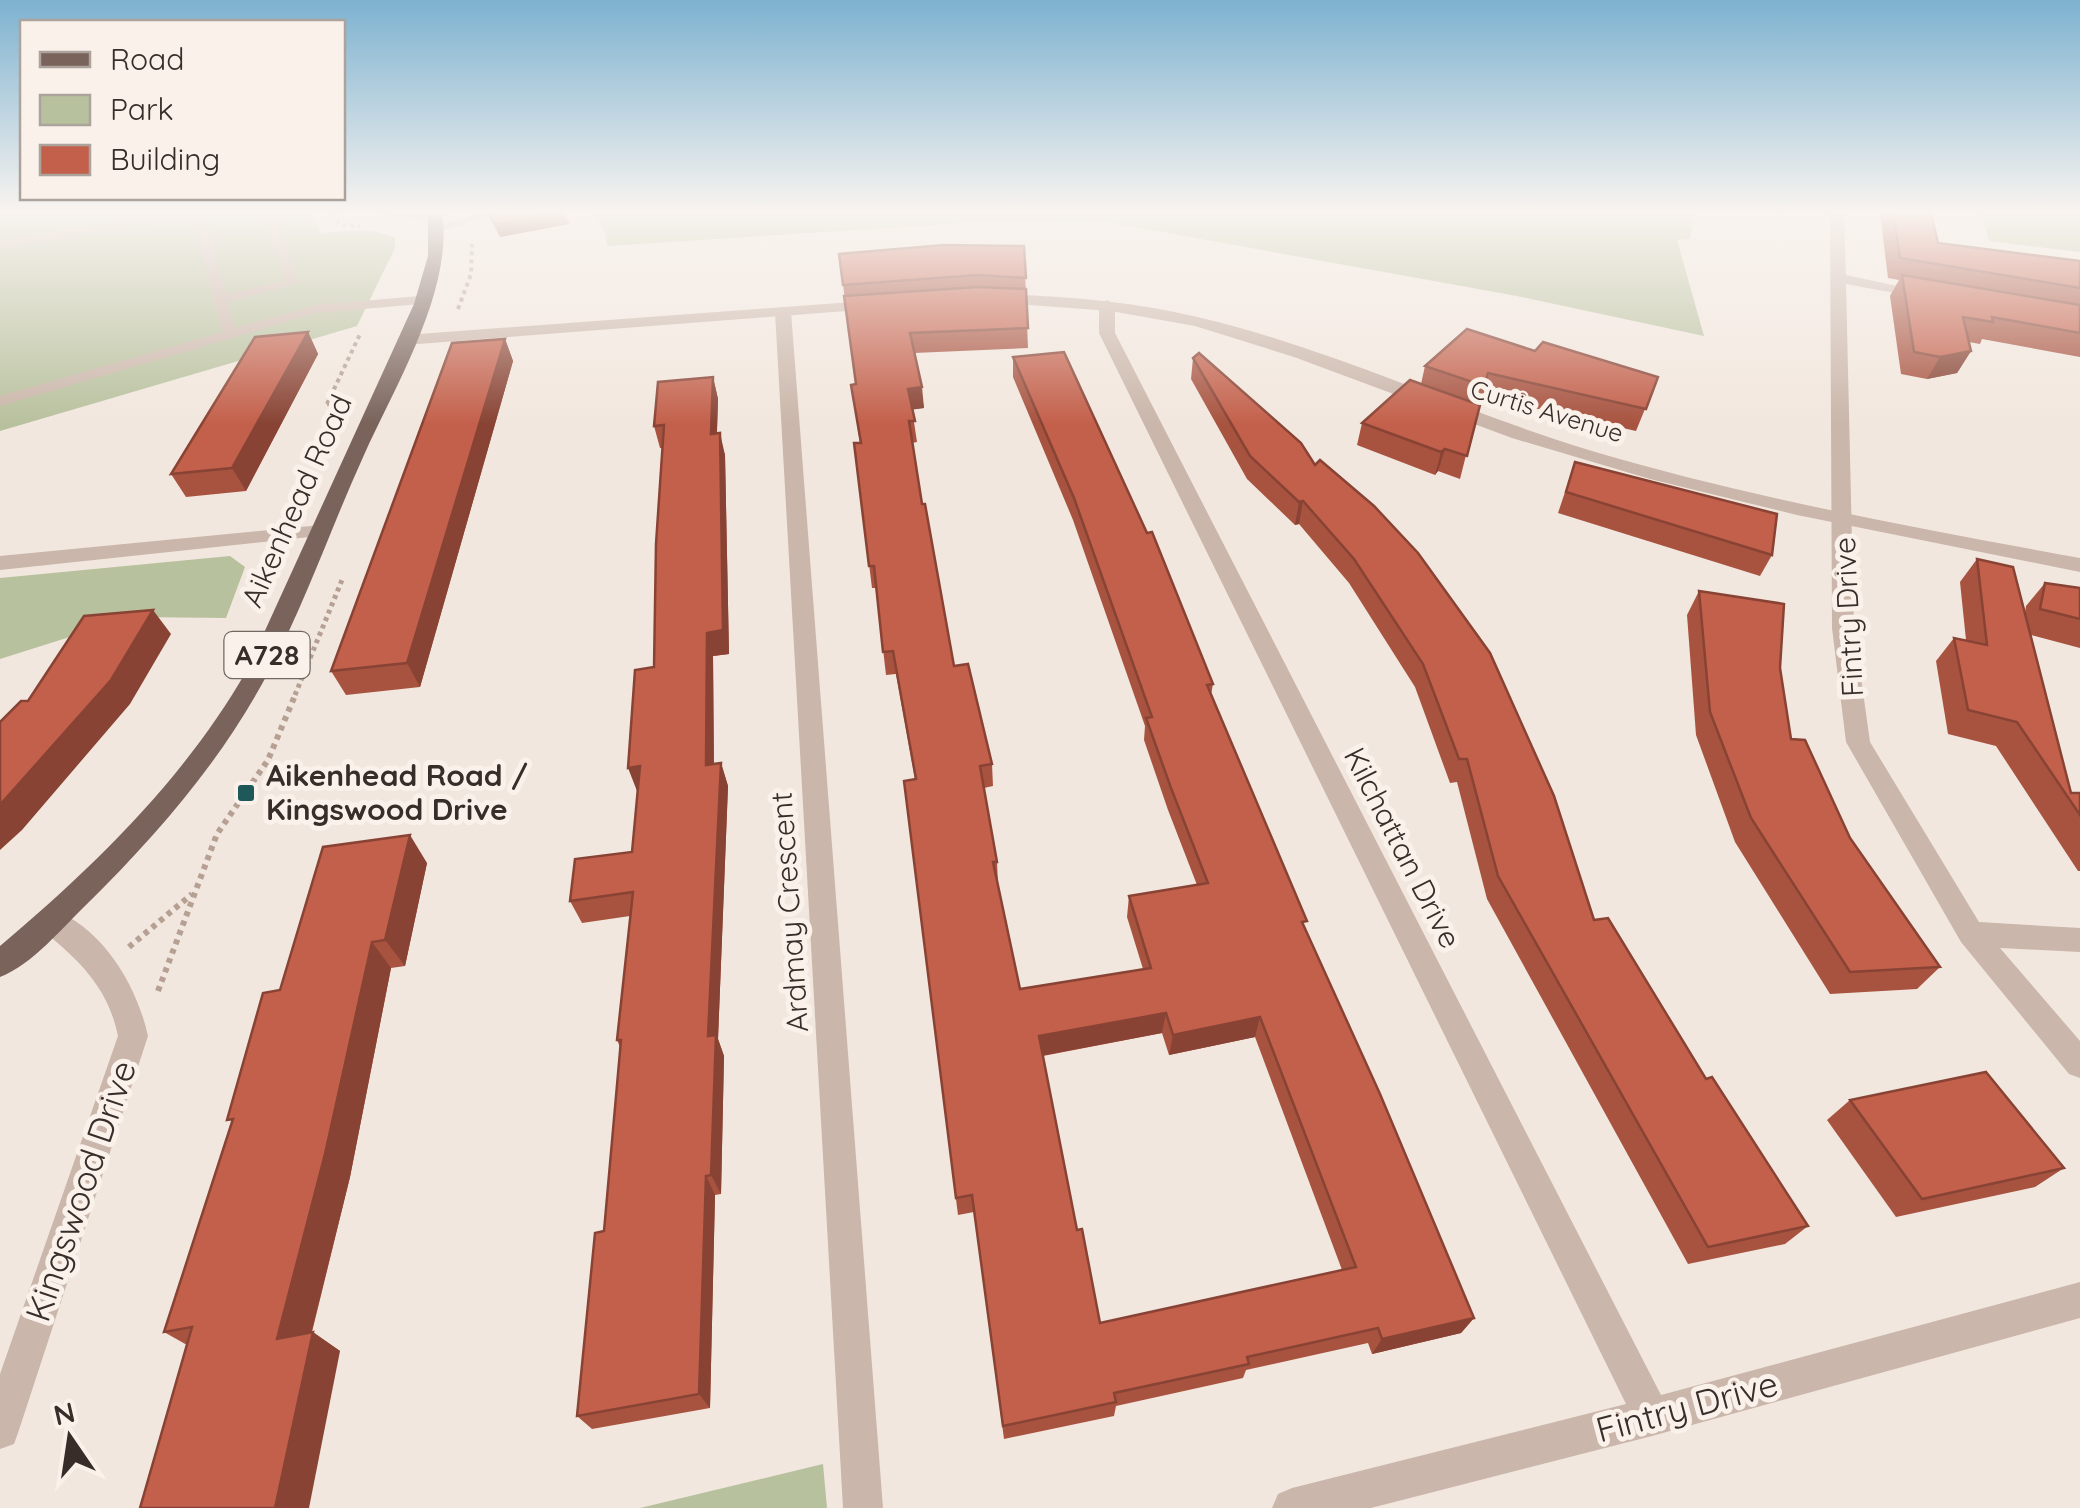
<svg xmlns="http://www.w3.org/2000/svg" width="2080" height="1508" viewBox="0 0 2080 1508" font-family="Quicksand,sans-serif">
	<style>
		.green { fill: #b8c19e }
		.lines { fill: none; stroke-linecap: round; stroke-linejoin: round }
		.path-far2 { stroke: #b6a094; stroke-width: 4; stroke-dasharray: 4 4; stroke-linecap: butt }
		.path-far1 { stroke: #b6a094; stroke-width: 5; stroke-dasharray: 4 4; stroke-linecap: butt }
		.path { stroke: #b6a094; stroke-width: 6; stroke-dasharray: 5 5; stroke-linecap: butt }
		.service { fill: #cab6aa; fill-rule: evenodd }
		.minor { fill: #cab6aa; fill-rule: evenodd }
		.tertiary { fill: #cab6aa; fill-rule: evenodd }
		.primary { fill: #79635b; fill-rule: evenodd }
		.wall { fill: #a85340; fill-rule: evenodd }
		.shaded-wall { fill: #884334 }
		.building { fill: #c3604b; stroke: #884334; stroke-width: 2.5; fill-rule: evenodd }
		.poi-dot { fill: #1f5858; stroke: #faf2ea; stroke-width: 4 }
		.labels { text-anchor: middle; stroke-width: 10; stroke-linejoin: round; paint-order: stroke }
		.far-street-label { font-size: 25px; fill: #382d29; stroke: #faf2ea }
		.shield { fill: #faf2ea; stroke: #726863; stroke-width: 2.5 }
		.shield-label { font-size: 28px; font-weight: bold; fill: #382d29 }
		.street-label { font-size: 30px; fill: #382d29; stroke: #faf2ea }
		.poi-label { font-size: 30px; font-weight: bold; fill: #382d29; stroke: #faf2ea; text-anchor: start }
		.near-street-label { font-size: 35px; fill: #382d29; stroke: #faf2ea }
	</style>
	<rect width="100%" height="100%" fill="#f2e7de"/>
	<g class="green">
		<path d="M0,213H311L321,233C347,231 372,227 395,238V248L357,326L0,431Z"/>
		<path d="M594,213H1694L1690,239L1677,240L1704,336L1517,296L1112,223L981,222L607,246L606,235Z"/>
		<path d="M1981,213H2080V252L1989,241Z"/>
		<path d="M230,556L245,567L226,618L133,617L0,659V578Z"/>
		<path d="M823,1464L827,1508H640Z"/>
	</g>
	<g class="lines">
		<g class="path-far2">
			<path d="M334,213L340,225L360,226"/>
			<path d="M458,309L471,274L472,244"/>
			<path d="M327,404L345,403"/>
			<path d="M327,404L361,332"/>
		</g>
		<path class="path-far1" d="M295,695L342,580"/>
		<g class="path">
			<path d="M129,947L192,894"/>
			<path d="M158,991L217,834L268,760L296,693"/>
		</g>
		<g class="service">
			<path d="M170,213H205L226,294L285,281L262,213H274L300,283L228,302L235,328L316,305L420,296L427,300L420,304L317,313L0,406V396L222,332L193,216L0,249V241Z"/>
			<path d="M376,213H414L443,219L437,223Z"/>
			<path d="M480,213H500L439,231L433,227Z"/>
		</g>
		<g class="minor">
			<path d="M1830,213H1844L1846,275L1935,294L1927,299L1846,284L1854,628L1870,742L1979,922L2080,928V952L2000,948L2080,1041V1078L2069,1074L1961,942L1846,742L1832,628Z"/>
			<path d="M1107,300L1115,305V333L1661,1395L2080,1282V1318L1652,1436L1371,1508H1272L1278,1494L1292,1488L1626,1404L1099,333V305Z"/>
			<path d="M783,307L791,312L883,1508H843L775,312Z"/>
			<path d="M321,525L328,527L331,531L328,535L0,570V556Z"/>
			<path d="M51,909C103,927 137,986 148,1036L19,1430L14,1444L0,1449V1374L118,1036C108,987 79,960 41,929L37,921L41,913Z"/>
		</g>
		<g class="tertiary">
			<path d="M994,294C1062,296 1130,301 1197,317C1332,348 1459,411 1592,451C1751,498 1916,528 2080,558V572L1797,515L1650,479L1512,438L1294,357L1195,326L1111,311L988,302L986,299Z"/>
			<path d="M879,300L885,302V308L405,345L397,340L405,335Z"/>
		</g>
		<path class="primary" d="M428,213H442C454,289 395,386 364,455C331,527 306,602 269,671C223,759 158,834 87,904C63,927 32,965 0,977V946C95,866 185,778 247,670L414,304L428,256Z"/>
	</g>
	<g class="wall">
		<path d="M487,213H565L569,224L500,237Z"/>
		<path d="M1880,213H1931L1938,243L2080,261V357L1982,339L1980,344L1969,342L1971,351L1957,373L1927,379L1901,374L1890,296L1899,280L1888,278Z"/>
		<path d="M1024,246L1028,348L914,353L924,408L912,409L917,442L912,443L922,504L954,666L992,764L993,786L984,788L997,862L998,884L1020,989L1143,969L1127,917L1129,896L1197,885L1168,810L1144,740L1145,726L1073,520L1013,377V357L1213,684L1211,695L1305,929L1474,1318L1461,1333L1372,1354L1368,1343L1246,1370L1243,1378L1116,1406L1114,1416L1004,1439L974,1212L958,1215L904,781L915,779L896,674L886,675L876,588H872L854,443H860L851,385L856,384L839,254ZM1162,1033L1169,1055L1255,1037L1342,1270L1100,1323L1077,1230L1043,1056Z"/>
		<path d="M308,332L318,354L246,491L186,497L171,474Z"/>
		<path d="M505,339L513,361L420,687L346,695L331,671Z"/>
		<path d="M1535,351L1658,377L1636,431L1481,396L1460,479L1438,471L1435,475L1357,445L1362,423L1421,384L1425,366Z"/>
		<path d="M1193,358L1301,443L1594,920L1706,1079L1808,1226L1785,1244L1688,1264L1487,899L1457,782L1450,783L1415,687L1349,583L1299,524L1295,525L1247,479L1191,379Z"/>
		<path d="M713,377L718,399L717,433L725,455L729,654L713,656L714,764L721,763L728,786L718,1039L724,1056L721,1194L715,1195L710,1408L592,1429L577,1416L604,1231L620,1047L617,1040L630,916L582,923L570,901L632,852L654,667L662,448H660L654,426Z"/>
		<path d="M1575,462L1772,555L1760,576L1558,513Z"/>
		<path d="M1977,559L2025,612L2026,606L2045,583L2080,588V648L2031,635L2071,793H2080V871H2078L1996,746L1948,734L1936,661L1954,638L1966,640L1960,582Z"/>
		<path d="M1699,591L1780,668L1791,739L1850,838L1940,967L1917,989L1830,994L1735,842L1696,735L1687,615Z"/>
		<path d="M427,863L405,966L391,968L350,1177L312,1332L340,1351L187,1345L164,1332L280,990Z"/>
		<path d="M1850,1100L2064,1168L2035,1187L1896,1217L1827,1120Z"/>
	</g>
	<g class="shaded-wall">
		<path d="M556,213H565L569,224L500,237L496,225Z"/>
		<path d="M308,332L318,354L246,491L232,468Z"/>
		<path d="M505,339L513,361L420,687L407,663Z"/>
		<path d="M1971,351L1957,373L1927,379L1940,357Z"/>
		<path d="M713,377L718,399L716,456L711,434Z"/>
		<path d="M922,387L924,408L910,410L908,389Z"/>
		<path d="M720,433L725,455L729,654L713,656L714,788L706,765L707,633Z"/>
		<path d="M1445,449L1438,471L1435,475L1441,452Z"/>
		<path d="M1303,501L1299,524L1295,525L1299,502Z"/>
		<path d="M153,610L171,634L130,704L22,830L0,850V805Z"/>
		<path d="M721,763L728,786L718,1039L724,1056L721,1194L711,1175L708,1036Z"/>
		<path d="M640,766L637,791L628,768Z"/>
		<path d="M410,835L427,863L405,966L385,940Z"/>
		<path d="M372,942L391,968L350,1177L305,1358L277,1339Z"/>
		<path d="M1166,1013L1162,1033L1040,1056L1039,1036Z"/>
		<path d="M1260,1017L1255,1037L1169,1055L1173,1035Z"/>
		<path d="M706,1176L715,1195L710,1408L699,1394Z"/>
		<path d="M1474,1318L1461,1333L1372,1354L1382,1339Z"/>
		<path d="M313,1332L340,1351L309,1508H275Z"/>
	</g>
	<g class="building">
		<path d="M488,213H556L496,225Z"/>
		<path d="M1893,213H1931L1938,243L2080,261V288L1900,258Z"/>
		<path d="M944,245L1024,246L1026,278L978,275L843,285L839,254Z"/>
		<path d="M1902,275L2080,305V333L1992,317L1993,322L1963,317L1971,351L1940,357L1914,352Z"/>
		<path d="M978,287L1026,289L1028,328L910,333L922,387L908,389L915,421H909L922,504H925L954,666L968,664L992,764L980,766L997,862H993L1020,989L1151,968L1129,896L1208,883L1171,788L1146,718L1152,717L1074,498L1013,357L1064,352L1147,533L1152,532L1213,684L1207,685L1307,921L1302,922L1380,1094L1474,1318L1382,1339L1378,1328L1247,1357L1249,1364L1114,1393L1116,1402L1003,1426L972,1195L956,1198L904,781L916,779L893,651L883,652L874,566H869L854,443H861L851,385L856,384L844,296ZM1166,1013L1173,1035L1260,1017L1356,1267L1100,1323L1082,1229L1077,1230L1039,1036Z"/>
		<path d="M1467,329L1535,351L1543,342L1658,377L1646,409L1488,373L1484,386L1425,366Z"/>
		<path d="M308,332L232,468L171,474L255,337Z"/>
		<path d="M505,339L407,663L331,671L452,343Z"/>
		<path d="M1199,353L1301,443L1315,465L1320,460L1374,506L1418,553L1490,653L1554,796L1594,920L1608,918L1706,1079L1712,1077L1808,1226L1708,1247L1498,876L1467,759H1459L1423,664L1354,559L1303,501L1299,502L1250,456L1193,358Z"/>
		<path d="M713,377L711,434L720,433L723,630L707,633L706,765L721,763L708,1036L716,1035L711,1175L706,1176L699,1394L577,1416L595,1233L604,1231L621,1040H617L633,892L570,901L575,859L632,852L640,766L628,768L635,670L654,667L656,544L664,425L654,426L658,382Z"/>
		<path d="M1410,380L1480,405L1467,456L1445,449L1441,452L1362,423Z"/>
		<path d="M1575,462L1777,514L1772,555L1566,492Z"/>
		<path d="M1977,559L2013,567L2071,793H2080V815L2017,722L1968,710L1954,638L1987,645Z"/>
		<path d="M2045,583L2080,588V619L2040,609Z"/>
		<path d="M1699,591L1784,604L1780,668L1791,739L1805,740L1850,838L1940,967L1850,972L1751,818L1710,712Z"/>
		<path d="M153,610L111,680L0,805V722L21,701H28L84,616Z"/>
		<path d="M410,835L385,940L372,942L325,1154L277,1339L313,1332L275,1508H140L192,1327L164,1332L233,1119L227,1120L263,993L280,990L323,847Z"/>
		<path d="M1986,1072L2064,1168L1922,1199L1850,1100Z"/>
	</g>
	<linearGradient id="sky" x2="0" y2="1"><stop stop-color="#7db2d0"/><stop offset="0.5" stop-color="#f9f4f0"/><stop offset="1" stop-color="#f9f4f0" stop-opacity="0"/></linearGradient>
	<rect width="2080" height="424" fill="url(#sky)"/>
	<rect class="poi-dot" x="236" y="783" width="20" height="20" rx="5"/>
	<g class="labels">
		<g class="far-street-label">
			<text transform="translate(1547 411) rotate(17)" y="9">Curtis Avenue</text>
		</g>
		<rect class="shield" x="224.5" y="632" width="85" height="46" rx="8"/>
		<g class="shield-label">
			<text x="267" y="665">A728</text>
		</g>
		<g class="street-label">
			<text transform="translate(297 501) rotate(-66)" y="10">Aikenhead Road</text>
			<text transform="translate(1849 617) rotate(-93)" y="10">Fintry Drive</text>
			<text transform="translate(1402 848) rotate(63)" y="10">Kilchattan Drive</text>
			<text transform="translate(790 912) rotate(-94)" y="10">Ardmay Crescent</text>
		</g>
		<g class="poi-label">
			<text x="266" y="786">Aikenhead Road /<tspan x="266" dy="34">Kingswood Drive</tspan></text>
		</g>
		<g class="near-street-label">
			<text transform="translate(81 1191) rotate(-71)" y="12">Kingswood Drive</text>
			<text transform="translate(1687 1407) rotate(-15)" y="12">Fintry Drive</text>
		</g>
	</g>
	<rect x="20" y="20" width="325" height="180" fill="#faf2ea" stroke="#aca39d" stroke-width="2.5"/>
	<rect x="40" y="52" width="50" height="15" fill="#79635b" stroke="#aca39d" stroke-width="2.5"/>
	<text x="110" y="70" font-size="30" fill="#382d29">Road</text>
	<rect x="40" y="95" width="50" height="30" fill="#b8c19e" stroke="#aca39d" stroke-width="2.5"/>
	<text x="110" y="120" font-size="30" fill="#382d29">Park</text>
	<rect x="40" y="145" width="50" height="30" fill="#c3604b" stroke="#aca39d" stroke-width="2.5"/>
	<text x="110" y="170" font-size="30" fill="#382d29">Building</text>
	<g transform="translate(70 1438) rotate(347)" stroke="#faf2ea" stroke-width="8" paint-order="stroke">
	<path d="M0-8L18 38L0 25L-18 38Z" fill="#382d29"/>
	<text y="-15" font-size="28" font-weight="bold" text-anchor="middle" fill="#382d29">N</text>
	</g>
</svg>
